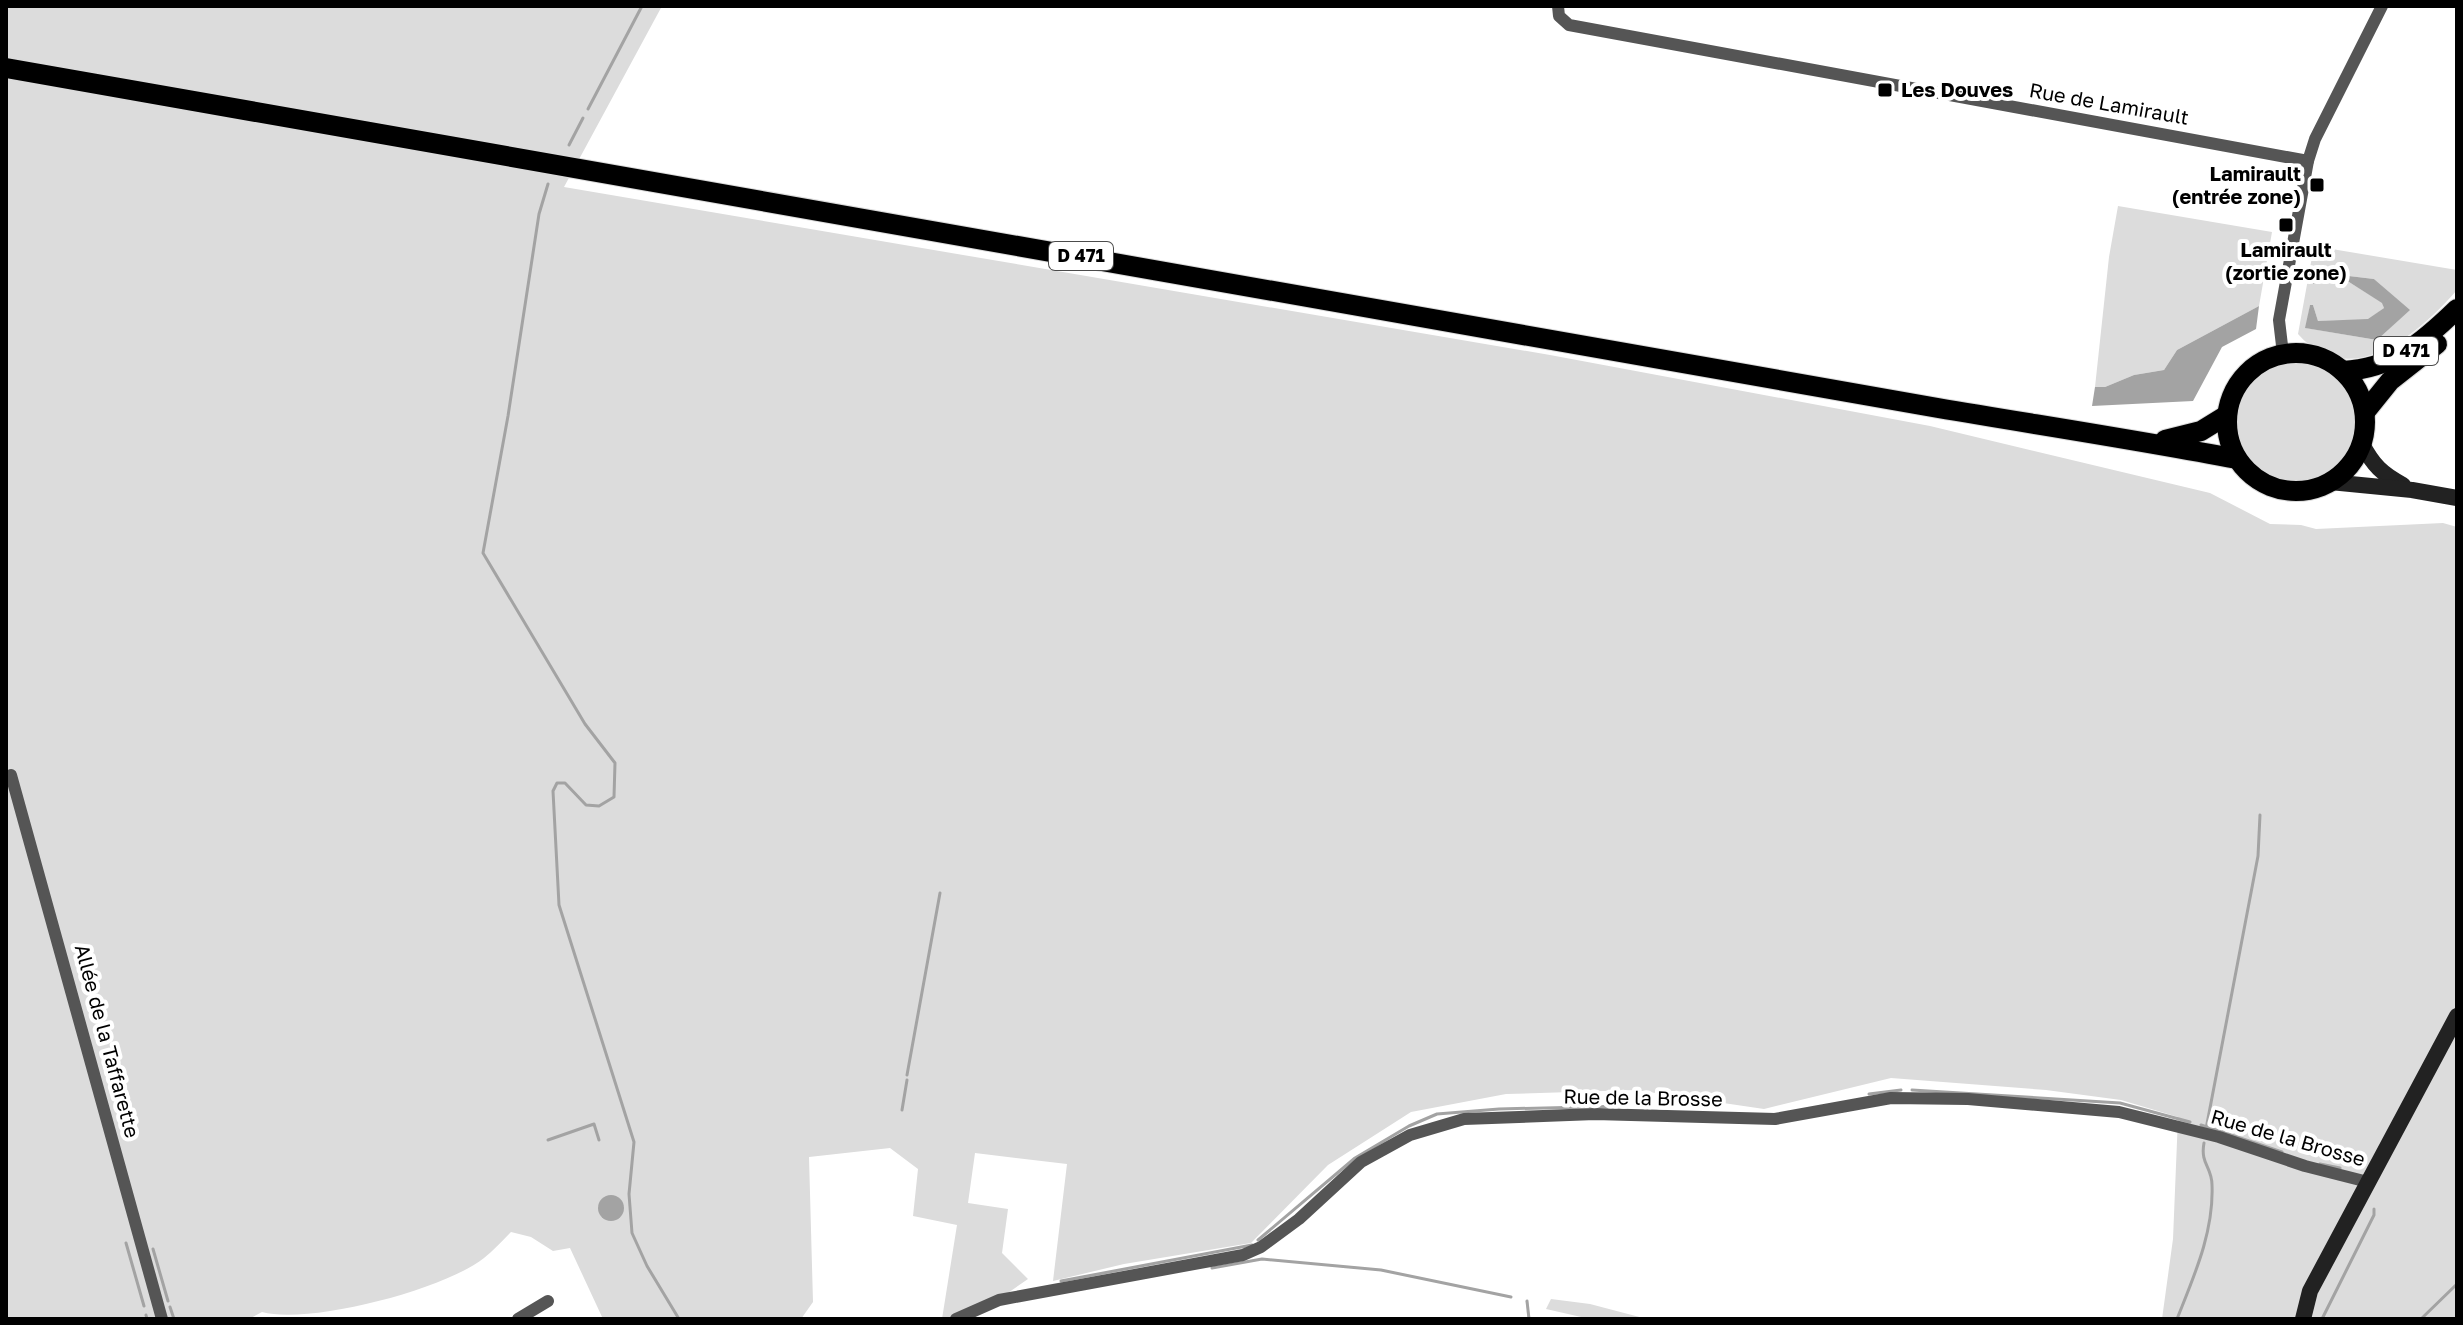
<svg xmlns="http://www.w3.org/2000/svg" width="2463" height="1325" viewBox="0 0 2463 1325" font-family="'Golos Text',sans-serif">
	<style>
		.green { fill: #dcdcdc; fill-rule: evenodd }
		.water { fill: #a3a3a3 }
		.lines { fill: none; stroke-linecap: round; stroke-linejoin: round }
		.stream { stroke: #a3a3a3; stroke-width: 3 }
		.primary-casing { stroke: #dbdbdb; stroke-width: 22 }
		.street { stroke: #555; stroke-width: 12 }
		.secondary { stroke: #222; stroke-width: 16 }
		.primary { stroke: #000; stroke-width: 20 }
		.poi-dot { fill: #000; stroke: #fff; stroke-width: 3 }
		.labels { text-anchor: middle; stroke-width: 8; stroke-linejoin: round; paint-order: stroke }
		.shield { fill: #fff; stroke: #4c4c4c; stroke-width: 2 }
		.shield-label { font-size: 18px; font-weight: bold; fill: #000 }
		.poi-label { font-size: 20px; font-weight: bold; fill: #000; stroke: #fff; text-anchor: start }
		.street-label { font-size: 20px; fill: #000; stroke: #fff }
	</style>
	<rect width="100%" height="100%" fill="#fff"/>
	<g class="green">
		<path d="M6,6H662L564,187L1550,355L1930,426L2210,493L2270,524L2301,525L2316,529L2443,523L2457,527V1319H2162L2173,1239L2178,1117L2121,1100L2046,1090L1891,1078L1764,1109L1635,1090L1506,1094L1411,1112L1328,1165L1251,1243L1124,1264L1053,1281L1067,1164L975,1153L968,1203L1008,1209L1002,1253L1028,1279L970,1319H942L957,1225L913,1216L918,1169L890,1148L809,1157L813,1302L801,1319H603L570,1248L553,1251L531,1237L511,1232C502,1241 493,1251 484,1258C444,1290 308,1325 262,1312L249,1319H6Z"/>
		<path d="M2118,206L2272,232L2259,306L2177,350L2164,370L2134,375L2105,387H2095L2109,257Z"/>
		<path d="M2314,246L2457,270V290C2419,334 2350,393 2298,334ZM2315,272L2374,279L2409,310L2377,340L2306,328L2310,305H2313L2318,321L2368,320L2384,308L2383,303L2349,282L2313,283Z"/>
		<circle cx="2295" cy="425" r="62"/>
		<path d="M1551,1299L1590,1304L1647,1319H1590L1546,1309Z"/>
	</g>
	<g class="water">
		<path d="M2315,272L2374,279L2410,310L2377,340L2305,328L2310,305H2313L2318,321L2368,319L2384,308L2382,303L2349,282L2313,284Z"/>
		<path d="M2259,306L2256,329L2222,347L2193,401L2092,406L2095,387H2105L2134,375L2164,370L2177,350Z"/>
		<circle cx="611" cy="1208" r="13"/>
	</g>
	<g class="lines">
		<g class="stream">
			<path d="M588,109L642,6"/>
			<path d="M569,145L583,118"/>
			<path d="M548,184L539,214L508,416L483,553L585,724L615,763L614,797L599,806L586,805L565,783H557L553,791L559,905L634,1142L629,1194L632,1233L647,1266L679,1319"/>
			<path d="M907,1075L940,893"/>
			<path d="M1912,1090L2120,1103L2190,1122"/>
			<path d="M1869,1094L1901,1090"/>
			<path d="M902,1110L907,1080"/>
			<path d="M2201,1125L2282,1152"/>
			<path d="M2206,1129L2258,856L2260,815"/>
			<path d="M548,1140L594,1124L599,1140"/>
			<path d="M2320,1164L2340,1168"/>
			<path d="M1258,1240L1355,1158L1409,1126L1437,1114L1499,1109L1627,1106"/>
			<path d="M126,1243L144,1306"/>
			<path d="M153,1249L168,1301"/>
			<path d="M1212,1268L1262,1259L1381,1270L1511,1297"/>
			<path d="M1061,1281L1252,1245"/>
			<path d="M1527,1301L1529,1319"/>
			<path d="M170,1307L174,1319"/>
			<path d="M146,1315L147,1319"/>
			<path d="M2177,1319C2194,1276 2214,1232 2212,1185C2212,1167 2200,1164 2204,1143"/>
			<path d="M2322,1319L2374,1215V1209"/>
			<path d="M2421,1319L2457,1284"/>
		</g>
		<g class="primary-casing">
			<g id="primary">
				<path d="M6,68L1938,408C2038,425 2138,440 2237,459"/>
				<circle cx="2296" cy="422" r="69"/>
				<path d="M2343,371C2392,369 2423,342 2457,309"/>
				<path d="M2365,412L2390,381L2437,344"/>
				<path d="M2165,440L2201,431L2227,415"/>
			</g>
		</g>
		<g class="street">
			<path d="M1558,6L1559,16L1569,25L2308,161"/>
			<path d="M2283,354L2279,320L2308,161L2315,139L2382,6"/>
			<path d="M11,775L162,1319"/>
			<path d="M518,1319L548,1301"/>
			<path d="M956,1319L999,1300L1243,1255L1261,1247L1299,1219L1361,1162L1410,1135L1464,1119L1595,1114L1775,1119L1891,1098L1968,1099L2119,1112L2219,1137L2305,1166L2368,1182"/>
		</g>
		<g class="secondary">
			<path d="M2362,444C2373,465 2382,474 2403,485"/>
			<path d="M2330,482L2412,490L2457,498"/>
			<path d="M2303,1319L2310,1291L2457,1016"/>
		</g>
		<use href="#primary" class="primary"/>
	</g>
	<g class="poi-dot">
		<rect x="1877" y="82" width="16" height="16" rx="4"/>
		<rect x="2309" y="177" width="16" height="16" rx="4"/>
		<rect x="2278" y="217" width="16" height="16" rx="4"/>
	</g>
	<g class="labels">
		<g class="shield">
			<rect x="1049" y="242" width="64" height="28" rx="6"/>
			<rect x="2374" y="337" width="64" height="28" rx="6"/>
		</g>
		<g class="shield-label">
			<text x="1081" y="262">D 471</text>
			<text x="2406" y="357">D 471</text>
		</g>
		<g class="poi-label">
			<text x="1901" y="97">Les Douves</text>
			<text x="2301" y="181" text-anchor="end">Lamirault<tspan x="2301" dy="23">(entrée zone)</tspan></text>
			<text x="2286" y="257" text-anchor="middle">Lamirault<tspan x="2286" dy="23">(zortie zone)</tspan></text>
		</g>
		<g class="street-label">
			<text transform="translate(2109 104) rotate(10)" y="7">Rue de Lamirault</text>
			<text transform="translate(107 1041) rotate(75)" y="7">Allée de la Taffarette</text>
			<text transform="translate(1643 1098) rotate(1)" y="7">Rue de la Brosse</text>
			<text transform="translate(2288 1138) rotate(16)" y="7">Rue de la Brosse</text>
		</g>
	</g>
	<rect width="2463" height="1325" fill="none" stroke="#000000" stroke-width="16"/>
</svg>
